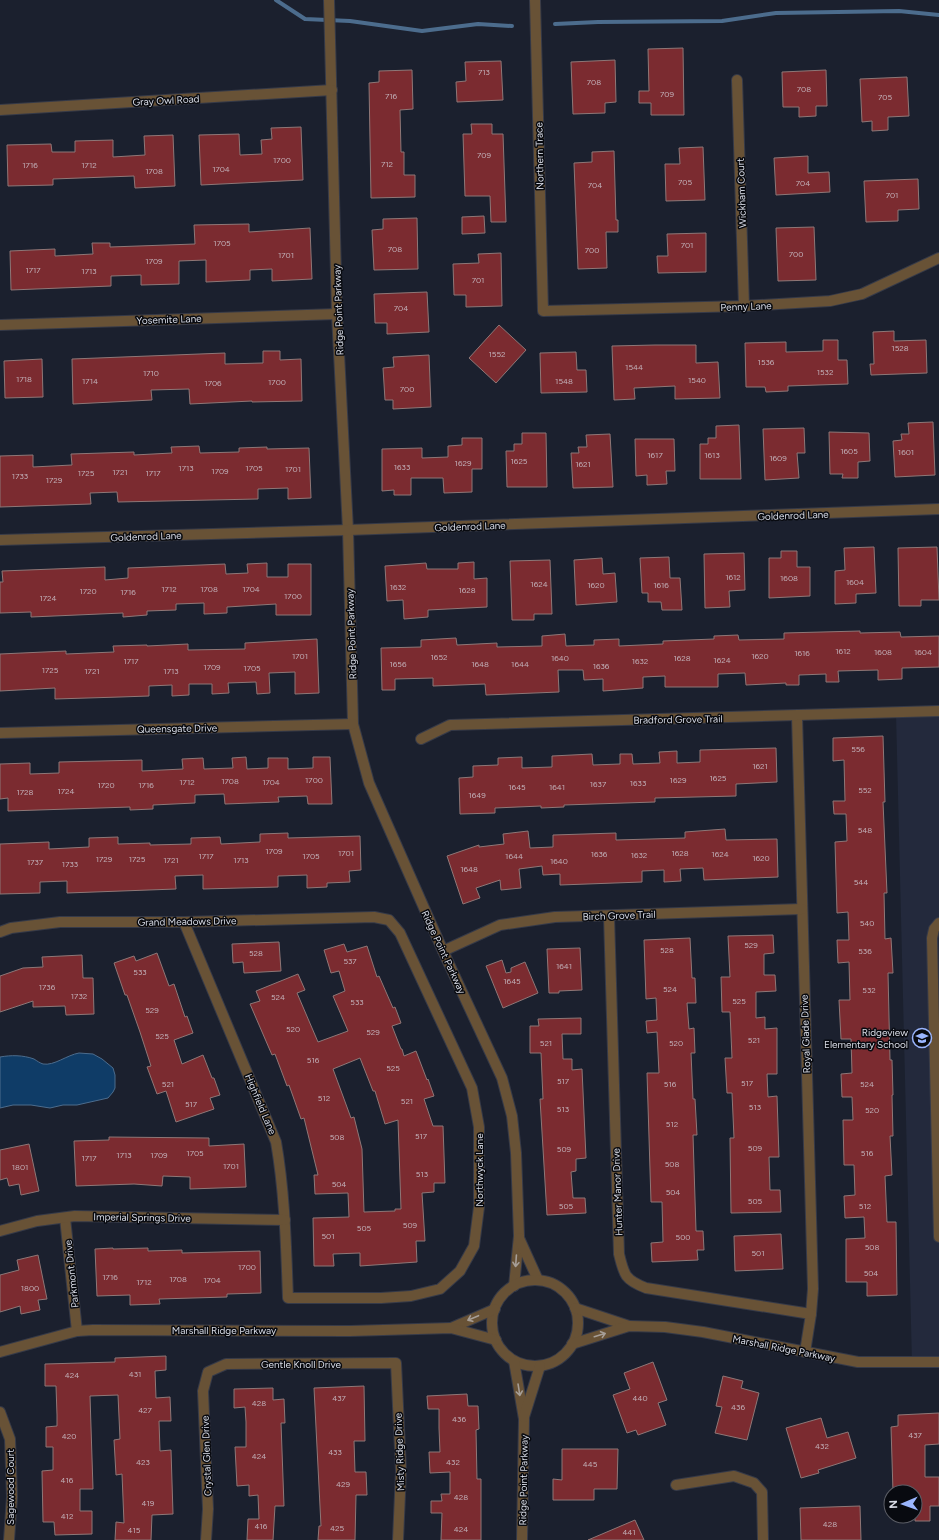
<svg xmlns="http://www.w3.org/2000/svg" width="939" height="1540" viewBox="0 0 939 1540" font-family="Figtree,sans-serif">
	<style>
		.built { fill: #23293c }
		.water { fill: #0f3c67; stroke: #4c6c8d }
		.lines { fill: none; stroke-linecap: round; stroke-linejoin: round }
		.stream { stroke: #4c6c8d; stroke-width: 4 }
		.building { fill: #7b2b30; stroke: #8e7777; fill-rule: evenodd }
		.minor-casing { stroke: #363a48; stroke-width: 12 }
		.minor { stroke: #685236; stroke-width: 10 }
		.oneway { stroke: #a69e97 }
		.labels { text-anchor: middle; stroke-width: 3; stroke-linejoin: round; paint-order: stroke }
		.number-label { font-size: 8px; fill: #c2b0b8 }
		.street-label { font-size: 10px; fill: #d9dce6; stroke: #080a10 }
		.poi-label { font-size: 10px; fill: #d9dce6; stroke: #080a10; text-anchor: end }
	</style>
	<rect width="100%" height="100%" fill="#1b202e"/>
	<path class="built" d="M939,711V1362L912,1363L896,713Z"/>
	<path class="water" d="M79,1053L93,1054L102,1059L113,1068L115,1075V1088L113,1092L108,1098L77,1105H63L50,1108L31,1105H13L0,1108V1057C11,1055 23,1055 34,1059C37,1061 40,1063 43,1064C54,1066 67,1055 79,1053Z"/>
	<g class="lines">
		<g class="stream">
			<path d="M276,0L305,19L350,21L422,31L478,24L512,26"/>
			<path d="M555,24L598,22L722,21L776,13L899,11L939,15"/>
		</g>
	</g>
	<g class="building">
		<path d="M683,48L684,115H651V103H639V91H649L648,49Z"/>
		<path d="M615,60L616,102L605,103V113L573,114L571,62Z"/>
		<path d="M501,61L503,100L457,102L456,82L466,81L465,62Z"/>
		<path d="M412,70L413,109L400,110L401,152H404V175H415V197L371,198L369,83L379,82V71Z"/>
		<path d="M826,70L827,106H816V116L799,117V107H783L782,72Z"/>
		<path d="M907,77L909,116L888,117V130L872,131V121L862,122L860,79Z"/>
		<path d="M471,124H492V134H503L506,222H491L490,196H465L463,134H472Z"/>
		<path d="M301,127L303,180L201,185L199,135L239,134L240,155L262,154L261,140L272,139L271,128Z"/>
		<path d="M173,135L175,186L135,188L134,176L53,179V185L8,186L7,145L51,144L52,152H75V141L113,140V157L145,155L144,136Z"/>
		<path d="M703,147L705,200L666,201L665,164H680L679,148Z"/>
		<path d="M614,151L616,220H618V232H606L607,268L578,269L574,163L592,162V152Z"/>
		<path d="M808,156V173L829,172L830,192L776,195L774,158Z"/>
		<path d="M918,179L919,209L898,210V221L866,222L864,181Z"/>
		<path d="M484,216L485,233L462,234V217Z"/>
		<path d="M417,218L418,269L374,270L372,230L383,229V219Z"/>
		<path d="M249,224V232L310,228L312,279L272,281V269L250,270V280L206,282V260L179,261V284L141,285V275L111,276V286L11,290L10,251L55,249V256L93,254L92,243H110V247L195,244L194,225Z"/>
		<path d="M814,227L816,280L778,281L776,228Z"/>
		<path d="M706,233V272L658,273L657,256H668L667,234Z"/>
		<path d="M501,253L502,306L466,307V295H454L453,264L479,263L478,254Z"/>
		<path d="M427,292L429,332L387,334V323H375L374,294Z"/>
		<path d="M499,325L526,350L496,383L469,358Z"/>
		<path d="M894,331V341L926,340L927,373L871,375L870,364H874L873,332Z"/>
		<path d="M823,340H838V360H847L848,384L788,386V391L766,392L765,387H746L745,343L786,342V352L823,351Z"/>
		<path d="M655,345H696V363L718,362L720,398L675,399V386L634,388L635,399L614,400L612,346Z"/>
		<path d="M263,351H280V360L301,359L302,401L252,402V401L190,404L189,389L151,390L152,400L73,404L72,359L225,353V364L263,363Z"/>
		<path d="M576,352L577,370H586L587,392L541,393L540,353Z"/>
		<path d="M429,355L431,407L393,409V400H385L383,368L394,367L393,357Z"/>
		<path d="M42,359L43,397L5,398L4,361Z"/>
		<path d="M933,422L935,475L895,477L893,441L902,440L901,434H909L908,423Z"/>
		<path d="M739,425L741,479H700V444H708V438H716V426Z"/>
		<path d="M804,428L805,453H797L799,478L765,480L763,429Z"/>
		<path d="M829,432L869,433L870,461L858,462V478H842L843,474H830Z"/>
		<path d="M522,433H546L547,487H507L506,451H514V444H522Z"/>
		<path d="M610,434L613,487L573,488L571,453H579L578,447H587L586,435Z"/>
		<path d="M462,438H482V469H472V492L444,493L443,478H411V495H394V490L382,491V449L422,448V458L448,457V446L462,445Z"/>
		<path d="M635,439H674L675,471H666L667,484L647,485V475L636,476Z"/>
		<path d="M199,446L200,453L239,452V448L267,447V449L309,448L311,498L288,499V488L258,489V499L118,502L117,492L90,493L91,504L0,507V456L33,455V467L72,465L71,454L134,452V455L172,453L171,447Z"/>
		<path d="M874,547L876,593L856,594V603L835,604V571L845,570L844,548Z"/>
		<path d="M937,547L939,600H921V606H899L898,548Z"/>
		<path d="M781,551H797V567H810V596L769,598V558H781Z"/>
		<path d="M744,553L745,590L729,591L730,607L705,608L704,554Z"/>
		<path d="M669,557L670,578H680L682,610H662L661,602H648V593H642L640,558Z"/>
		<path d="M602,558L603,574L615,573L617,602L576,605L574,560Z"/>
		<path d="M550,560L552,614H534V620H512L510,561Z"/>
		<path d="M474,562V579L487,578V607L428,610V617L404,619L403,600L387,601L385,566L426,563L427,569H458V563Z"/>
		<path d="M267,563V577H288V564H311V615H276V604L227,607V613L204,614V603L176,604V610L147,611V615L123,617V613L31,617V612L0,613V582H3L2,571L105,567V580L128,578V568L225,564L226,574L248,573L247,564Z"/>
		<path d="M860,631V633L900,632L901,637L939,636V667L902,668V679L878,680V670L838,671L839,682H826V674L799,675V685H786V683L746,685L745,673L718,674V687H665V676L643,677V688L603,691V679L584,680L583,670H558L559,692L486,695L485,684L433,686V678L395,679V690H382L381,648L421,647V640L456,638L457,645L497,643V647L542,646V636L565,634L566,646L594,645V640L619,639V646L663,644V641L714,639V636L738,635L739,640L784,639V633Z"/>
		<path d="M317,639L319,693L295,694V672L269,673L270,693L257,694L256,682L228,683L229,693L212,694V684H189V695L172,696V685L149,686V696L120,697L55,699V688L0,691V654L66,651V654L114,652L113,646L147,645V646L188,644V650L245,649V643Z"/>
		<path d="M883,736L885,802H883L887,893H884L885,939L891,938L893,973H888L890,1060H892L893,1095H892L893,1136H890L892,1175L885,1176L887,1222H896L897,1295L867,1296V1282H846V1239L865,1238L864,1217L845,1218L844,1196L855,1195L854,1165H844L843,1120H853L852,1097H842L841,1074L852,1073L851,1039H841L839,1000H850L849,962L838,963L837,940H849L848,912L837,913L835,842L847,841L846,814H834L833,801H845L844,760L833,761V738Z"/>
		<path d="M776,748L777,782L736,784V796L655,798V802L564,805V807L541,808V806L495,808V813L460,814L459,778L473,777V766L498,765V758L522,757V768L552,767V756L592,754L593,765L620,764V754H632L633,764L660,763L659,752L677,751V763L700,762V750Z"/>
		<path d="M246,757L247,769L268,768V758H288V769L313,768V757H330L332,804H308L307,796L278,797L279,802L225,804L224,794L195,795V803L153,805V809L130,810V807L8,811V798L0,799V764L30,763V774L59,773V762L142,760V771L183,769L182,759L203,758L204,769L233,768L232,758Z"/>
		<path d="M725,829L726,840L777,839L778,877L704,880L703,868L680,869L681,881L664,882V870L642,871V882L560,885V874L543,875L542,866L519,869L521,888L501,890L500,880L476,888L480,898L463,904L447,856L479,845V847L504,844L503,834L528,831L530,848L553,847V835L616,833V840L685,838V832Z"/>
		<path d="M288,833V838L360,836L361,870L349,871L350,882L327,883V887L307,888V875L278,876V887L203,889V875L175,876L176,889L67,893V881L40,882V893L0,894V844L49,842V849L89,847V838L118,837V844L150,843V845L191,844V838L220,837L221,844L260,842V834Z"/>
		<path d="M773,935L774,953L764,954V975H775L776,991L756,992V1018L765,1017V1029L777,1028V1074H767L768,1097L777,1096L779,1157H769L770,1190H780L781,1212L731,1213L730,1138H734L732,1093H727L725,1058H732L730,1012H722L721,977H730L728,936Z"/>
		<path d="M690,938L692,978H695L696,1003H687L689,1029L694,1028L695,1053H691L693,1099H695L697,1135H693L696,1231H703L704,1250H697L698,1260L652,1262L651,1243L663,1242L662,1202H651L647,1073H659L657,1032L647,1033L646,1021L657,1020L656,998L646,999L644,940Z"/>
		<path d="M279,942L281,971L244,973L243,962L233,963L232,944Z"/>
		<path d="M344,944L347,952L367,946L377,977L379,976L393,1008L395,1007L401,1023L392,1026L401,1049H402L404,1056L416,1051L427,1080L428,1079L434,1096L424,1099L433,1126H443L445,1183H434V1192L422,1193L425,1241H416L417,1262L360,1266V1253L333,1254L334,1266H314L313,1218L349,1217L348,1193L315,1194L314,1175H318L304,1118L301,1119L289,1085L287,1086L275,1054L272,1055L250,1004L260,1001L256,991L298,974L305,990L297,993L318,1042L348,1031L333,996L345,991L339,971L331,973L324,950ZM360,1058L373,1091H375L385,1124L398,1120L401,1209H395V1211L364,1212L362,1149L354,1117L351,1118L333,1069Z"/>
		<path d="M580,948L582,990L559,991V993H549L547,949Z"/>
		<path d="M157,953L169,986L174,984L185,1017L187,1016L193,1033L174,1040L182,1064L203,1055L212,1078H214L220,1095L210,1098L214,1109L176,1122L166,1091L157,1094L147,1067L151,1066L140,1032L127,995H125L114,963L134,956L136,961Z"/>
		<path d="M82,955L83,978H93L94,1014L66,1015L65,1006L33,1007V1001L0,1012V976L23,968L43,967L42,957Z"/>
		<path d="M502,960L506,973L511,972V968L525,962L538,993L503,1008L486,966Z"/>
		<path d="M581,1018V1034H562L563,1059H572V1070L582,1069L586,1158L576,1159V1171L571,1172L573,1198H585L586,1213L547,1215L540,1099H543L541,1053H530V1026H539L538,1019Z"/>
		<path d="M109,1137L209,1138V1146L244,1144L246,1187L190,1189V1177L163,1176L162,1186L134,1184L76,1186L74,1141L109,1140Z"/>
		<path d="M29,1144L39,1191L21,1195L19,1184L9,1186L7,1178L0,1180V1150Z"/>
		<path d="M781,1234L783,1269L735,1271L734,1236Z"/>
		<path d="M113,1248V1249L148,1248V1251L182,1250V1253L260,1251L261,1293L227,1294V1297L159,1299L160,1304L130,1305V1295L97,1296L95,1249Z"/>
		<path d="M38,1255L47,1299L38,1300L40,1310L21,1314L20,1306L0,1312V1275L19,1270L17,1260Z"/>
		<path d="M166,1356V1370L155,1371L156,1398L170,1397L171,1421H159L160,1451L171,1450L173,1514L152,1515L151,1540H115L116,1522L124,1523L122,1474L116,1475L114,1440L120,1439L118,1395L90,1396L93,1489H80V1511H92V1534L55,1535L54,1522H43L42,1471L53,1470V1447H46V1427L57,1426V1415L56,1386H45V1364L115,1362V1358Z"/>
		<path d="M653,1362L667,1400L658,1403L666,1425L638,1435L636,1430L627,1433L613,1395L630,1389L624,1373Z"/>
		<path d="M723,1376L743,1381L741,1388L759,1393L747,1440L715,1433L722,1407L716,1406Z"/>
		<path d="M364,1386L365,1441H354L355,1472H366L367,1495H356L355,1540H318L319,1526H321L314,1388Z"/>
		<path d="M273,1388V1400L284,1399L285,1423H281L284,1506H275L273,1540H247L248,1519H259L258,1495L249,1496V1485L237,1486L235,1447H246V1422L245,1407L234,1408V1389Z"/>
		<path d="M467,1394L468,1406H478L479,1429L476,1430L477,1479H481V1540H441L442,1513H431V1501H442L441,1494H450V1472L430,1473L429,1452H440L439,1428V1409H428L427,1396Z"/>
		<path d="M939,1413V1444L925,1445V1477H939V1506H930V1521H915V1492H893L891,1427L898,1426V1415Z"/>
		<path d="M821,1418L827,1438L848,1432L856,1458L818,1470L819,1473L801,1478L786,1428Z"/>
		<path d="M562,1449H618L617,1489H594V1500H553V1479L562,1480Z"/>
		<path d="M860,1506L861,1540H801L800,1508Z"/>
		<path d="M635,1520L644,1540H588Z"/>
	</g>
	<g class="lines">
		<g class="minor-casing">
			<g id="minor">
				<path d="M329,0L337,314L348,530L353,724L369,783L443,951L502,1078L512,1116L516,1153L519,1236L514,1286"/>
				<path d="M535,0L543,311L744,306L830,301L862,294L939,258"/>
				<path d="M737,80L744,306"/>
				<path d="M0,110L332,90"/>
				<path d="M0,325L337,314"/>
				<path d="M0,540L348,530L939,509"/>
				<path d="M797,716L813,1289L811,1314L805,1352"/>
				<path d="M0,733L353,724"/>
				<path d="M421,739L450,725L939,711"/>
				<path d="M609,916L619,1254C624,1275 625,1280 646,1288L811,1314"/>
				<path d="M939,923L934,929L932,938L939,1237"/>
				<path d="M0,932L11,928L60,922H184L374,917L389,920L400,933L472,1088L479,1127V1207L474,1246L460,1271L440,1289L411,1296L381,1298H288C286,1246 285,1194 276,1142L184,922"/>
				<path d="M443,951L500,925L555,917L802,909"/>
				<path d="M65,1218L77,1331"/>
				<path d="M0,1231L37,1221L75,1216L285,1220"/>
				<path d="M519,1238L538,1280"/>
				<circle cx="535" cy="1323" r="43"/>
				<path d="M575,1308L629,1326"/>
				<path d="M451,1328L495,1309"/>
				<path d="M572,1344L629,1326L665,1327L703,1332L858,1362H939"/>
				<path d="M0,1352L77,1331L93,1330L350,1331L451,1328L496,1340"/>
				<path d="M514,1361L524,1419L522,1540"/>
				<path d="M0,1412L10,1439L12,1497L9,1540"/>
				<path d="M524,1417L540,1366"/>
				<path d="M676,1485L734,1476L754,1483L762,1492L763,1540"/>
				<path d="M206,1540L208,1509L203,1391L208,1372L226,1364L396,1363L401,1471L398,1540"/>
			</g>
		</g>
		<use href="#minor" class="minor"/>
	</g>
	<defs><path id="oneway-shaft" d="M-6 0H5M1.5-3L5.5 0L1.5 3" fill="none" stroke-width="1.6" stroke-linecap="round" stroke-linejoin="round"/></defs>
	<g class="oneway">
		<use href="#oneway-shaft" transform="translate(516 1261) rotate(94)"/>
		<use href="#oneway-shaft" transform="translate(473 1318) rotate(157)"/>
		<use href="#oneway-shaft" transform="translate(600 1335) rotate(-17)"/>
		<use href="#oneway-shaft" transform="translate(519 1390) rotate(81)"/>
	</g>
	<defs>
		<g id="school-ring" transform="scale(1)"><circle r="9.5" fill="#080a10" stroke="#9ab5fd" stroke-width="1.5"/><path d="M0-5L7-2L0 1L-7-2ZM-4 1L0 2.5L4 1V4Q0 6-4 4Z" fill="#9ab5fd"/></g>
	</defs>
	<g fill-rule="evenodd">
		<use href="#school-ring" x="922" y="1038"/>
	</g>
	<g class="labels">
		<g class="number-label">
			<text x="484" y="75">713</text>
			<text x="594" y="85">708</text>
			<text x="804" y="92">708</text>
			<text x="667" y="97">709</text>
			<text x="391" y="99">716</text>
			<text x="885" y="100">705</text>
			<text x="484" y="158">709</text>
			<text x="282" y="163">1700</text>
			<text x="387" y="167">712</text>
			<text x="30" y="168">1716</text>
			<text x="89" y="168">1712</text>
			<text x="221" y="172">1704</text>
			<text x="154" y="174">1708</text>
			<text x="685" y="185">705</text>
			<text x="803" y="186">704</text>
			<text x="595" y="188">704</text>
			<text x="892" y="198">701</text>
			<text x="222" y="246">1705</text>
			<text x="687" y="248">701</text>
			<text x="395" y="252">708</text>
			<text x="592" y="253">700</text>
			<text x="796" y="257">700</text>
			<text x="286" y="258">1701</text>
			<text x="154" y="264">1709</text>
			<text x="33" y="273">1717</text>
			<text x="89" y="274">1713</text>
			<text x="478" y="283">701</text>
			<text x="401" y="311">704</text>
			<text x="900" y="351">1528</text>
			<text x="497" y="357">1552</text>
			<text x="766" y="365">1536</text>
			<text x="634" y="370">1544</text>
			<text x="825" y="375">1532</text>
			<text x="151" y="376">1710</text>
			<text x="24" y="382">1718</text>
			<text x="697" y="383">1540</text>
			<text x="90" y="384">1714</text>
			<text x="564" y="384">1548</text>
			<text x="277" y="385">1700</text>
			<text x="213" y="386">1706</text>
			<text x="407" y="392">700</text>
			<text x="849" y="454">1605</text>
			<text x="906" y="455">1601</text>
			<text x="655" y="458">1617</text>
			<text x="712" y="458">1613</text>
			<text x="778" y="461">1609</text>
			<text x="519" y="464">1625</text>
			<text x="463" y="466">1629</text>
			<text x="583" y="467">1621</text>
			<text x="402" y="470">1633</text>
			<text x="186" y="471">1713</text>
			<text x="254" y="471">1705</text>
			<text x="293" y="472">1701</text>
			<text x="220" y="474">1709</text>
			<text x="120" y="475">1721</text>
			<text x="86" y="476">1725</text>
			<text x="153" y="476">1717</text>
			<text x="20" y="479">1733</text>
			<text x="54" y="483">1729</text>
			<text x="733" y="580">1612</text>
			<text x="789" y="581">1608</text>
			<text x="855" y="585">1604</text>
			<text x="539" y="587">1624</text>
			<text x="596" y="588">1620</text>
			<text x="661" y="588">1616</text>
			<text x="398" y="590">1632</text>
			<text x="169" y="592">1712</text>
			<text x="209" y="592">1708</text>
			<text x="251" y="592">1704</text>
			<text x="467" y="593">1628</text>
			<text x="88" y="594">1720</text>
			<text x="128" y="595">1716</text>
			<text x="293" y="599">1700</text>
			<text x="48" y="601">1724</text>
			<text x="843" y="654">1612</text>
			<text x="883" y="655">1608</text>
			<text x="923" y="655">1604</text>
			<text x="802" y="656">1616</text>
			<text x="300" y="659">1701</text>
			<text x="760" y="659">1620</text>
			<text x="439" y="660">1652</text>
			<text x="560" y="661">1640</text>
			<text x="682" y="661">1628</text>
			<text x="722" y="663">1624</text>
			<text x="131" y="664">1717</text>
			<text x="640" y="664">1632</text>
			<text x="398" y="667">1656</text>
			<text x="480" y="667">1648</text>
			<text x="520" y="667">1644</text>
			<text x="601" y="669">1636</text>
			<text x="212" y="670">1709</text>
			<text x="252" y="671">1705</text>
			<text x="50" y="673">1725</text>
			<text x="92" y="674">1721</text>
			<text x="171" y="674">1713</text>
			<text x="858" y="752">556</text>
			<text x="760" y="769">1621</text>
			<text x="718" y="781">1625</text>
			<text x="314" y="783">1700</text>
			<text x="678" y="783">1629</text>
			<text x="230" y="784">1708</text>
			<text x="187" y="785">1712</text>
			<text x="271" y="785">1704</text>
			<text x="638" y="786">1633</text>
			<text x="598" y="787">1637</text>
			<text x="106" y="788">1720</text>
			<text x="146" y="788">1716</text>
			<text x="517" y="790">1645</text>
			<text x="557" y="790">1641</text>
			<text x="865" y="793">552</text>
			<text x="66" y="794">1724</text>
			<text x="25" y="795">1728</text>
			<text x="477" y="798">1649</text>
			<text x="865" y="833">548</text>
			<text x="274" y="854">1709</text>
			<text x="346" y="856">1701</text>
			<text x="680" y="856">1628</text>
			<text x="599" y="857">1636</text>
			<text x="720" y="857">1624</text>
			<text x="639" y="858">1632</text>
			<text x="206" y="859">1717</text>
			<text x="311" y="859">1705</text>
			<text x="514" y="859">1644</text>
			<text x="761" y="861">1620</text>
			<text x="104" y="862">1729</text>
			<text x="137" y="862">1725</text>
			<text x="171" y="863">1721</text>
			<text x="241" y="863">1713</text>
			<text x="559" y="864">1640</text>
			<text x="35" y="865">1737</text>
			<text x="70" y="867">1733</text>
			<text x="469" y="872">1648</text>
			<text x="861" y="885">544</text>
			<text x="867" y="926">540</text>
			<text x="751" y="948">529</text>
			<text x="667" y="953">528</text>
			<text x="865" y="954">536</text>
			<text x="256" y="956">528</text>
			<text x="350" y="964">537</text>
			<text x="564" y="969">1641</text>
			<text x="140" y="975">533</text>
			<text x="512" y="984">1645</text>
			<text x="47" y="990">1736</text>
			<text x="670" y="992">524</text>
			<text x="869" y="993">532</text>
			<text x="79" y="999">1732</text>
			<text x="278" y="1000">524</text>
			<text x="739" y="1004">525</text>
			<text x="357" y="1005">533</text>
			<text x="152" y="1013">529</text>
			<text x="293" y="1032">520</text>
			<text x="373" y="1035">529</text>
			<text x="162" y="1039">525</text>
			<text x="754" y="1043">521</text>
			<text x="546" y="1046">521</text>
			<text x="676" y="1046">520</text>
			<text x="313" y="1063">516</text>
			<text x="393" y="1071">525</text>
			<text x="563" y="1084">517</text>
			<text x="747" y="1086">517</text>
			<text x="168" y="1087">521</text>
			<text x="670" y="1087">516</text>
			<text x="867" y="1087">524</text>
			<text x="324" y="1101">512</text>
			<text x="407" y="1104">521</text>
			<text x="191" y="1107">517</text>
			<text x="755" y="1110">513</text>
			<text x="563" y="1112">513</text>
			<text x="872" y="1113">520</text>
			<text x="672" y="1127">512</text>
			<text x="421" y="1139">517</text>
			<text x="337" y="1140">508</text>
			<text x="755" y="1151">509</text>
			<text x="564" y="1152">509</text>
			<text x="195" y="1156">1705</text>
			<text x="867" y="1156">516</text>
			<text x="124" y="1158">1713</text>
			<text x="159" y="1158">1709</text>
			<text x="89" y="1161">1717</text>
			<text x="672" y="1167">508</text>
			<text x="231" y="1169">1701</text>
			<text x="20" y="1170">1801</text>
			<text x="422" y="1177">513</text>
			<text x="339" y="1187">504</text>
			<text x="673" y="1195">504</text>
			<text x="755" y="1204">505</text>
			<text x="566" y="1209">505</text>
			<text x="865" y="1209">512</text>
			<text x="410" y="1228">509</text>
			<text x="364" y="1231">505</text>
			<text x="328" y="1239">501</text>
			<text x="683" y="1240">500</text>
			<text x="872" y="1250">508</text>
			<text x="758" y="1256">501</text>
			<text x="247" y="1270">1700</text>
			<text x="871" y="1276">504</text>
			<text x="110" y="1280">1716</text>
			<text x="178" y="1282">1708</text>
			<text x="212" y="1283">1704</text>
			<text x="144" y="1285">1712</text>
			<text x="30" y="1291">1800</text>
			<text x="135" y="1377">431</text>
			<text x="72" y="1378">424</text>
			<text x="339" y="1401">437</text>
			<text x="640" y="1401">440</text>
			<text x="259" y="1406">428</text>
			<text x="738" y="1410">436</text>
			<text x="145" y="1413">427</text>
			<text x="459" y="1422">436</text>
			<text x="915" y="1438">437</text>
			<text x="69" y="1439">420</text>
			<text x="822" y="1449">432</text>
			<text x="335" y="1455">433</text>
			<text x="259" y="1459">424</text>
			<text x="143" y="1465">423</text>
			<text x="453" y="1465">432</text>
			<text x="590" y="1467">445</text>
			<text x="67" y="1483">416</text>
			<text x="343" y="1487">429</text>
			<text x="461" y="1500">428</text>
			<text x="148" y="1506">419</text>
			<text x="67" y="1519">412</text>
			<text x="830" y="1527">428</text>
			<text x="261" y="1529">416</text>
			<text x="337" y="1531">425</text>
			<text x="461" y="1532">424</text>
			<text x="134" y="1533">415</text>
			<text x="629" y="1535">441</text>
		</g>
		<g class="street-label">
			<text transform="translate(166 100) rotate(-3)" y="4">Gray Owl Road</text>
			<text transform="translate(539 156) rotate(-91)" y="4">Northern Trace</text>
			<text transform="translate(741 193) rotate(-92)" y="4">Wickham Court</text>
			<text transform="translate(746 306) rotate(-2)" y="4">Penny Lane</text>
			<text transform="translate(338 310) rotate(-92)" y="4">Ridge Point Parkway</text>
			<text transform="translate(169 319) rotate(-2)" y="4">Yosemite Lane</text>
			<text transform="translate(793 515) rotate(-2)" y="4">Goldenrod Lane</text>
			<text transform="translate(470 526) rotate(-2)" y="4">Goldenrod Lane</text>
			<text transform="translate(146 536) rotate(-2)" y="4">Goldenrod Lane</text>
			<text transform="translate(351 634) rotate(-92)" y="4">Ridge Point Parkway</text>
			<text transform="translate(678 719) rotate(-1)" y="4">Bradford Grove Trail</text>
			<text transform="translate(177 728) rotate(-1)" y="4">Queensgate Drive</text>
			<text transform="translate(619 915) rotate(-2)" y="4">Birch Grove Trail</text>
			<text transform="translate(187 921) rotate(-1)" y="4">Grand Meadows Drive</text>
			<text transform="translate(444 952) rotate(65)" y="4">Ridge Point Parkway</text>
			<text transform="translate(805 1034) rotate(-92)" y="4">Royal Glade Drive</text>
			<text transform="translate(261 1104) rotate(67)" y="4">Highfield Lane</text>
			<text transform="translate(479 1170) rotate(-90)" y="4">Northwyck Lane</text>
			<text transform="translate(617 1192) rotate(-92)" y="4">Hunter Manor Drive</text>
			<text transform="translate(142 1217) rotate(1)" y="4">Imperial Springs Drive</text>
			<text transform="translate(71 1274) rotate(-96)" y="4">Parkmont Drive</text>
			<text x="224" y="1334">Marshall Ridge Parkway</text>
			<text transform="translate(784 1348) rotate(11)" y="4">Marshall Ridge Parkway</text>
			<text x="301" y="1368">Gentle Knoll Drive</text>
			<text transform="translate(399 1452) rotate(-92)" y="4">Misty Ridge Drive</text>
			<text transform="translate(206 1456) rotate(-92)" y="4">Crystal Glen Drive</text>
			<text transform="translate(523 1480) rotate(-89)" y="4">Ridge Point Parkway</text>
			<text transform="translate(10 1487) rotate(-90)" y="4">Sagewood Court</text>
		</g>
		<g class="poi-label">
			<text x="908" y="1036">Ridgeview<tspan x="908" dy="12">Elementary School</tspan></text>
		</g>
	</g>
	<g transform="translate(903 1504) rotate(268)"><circle r="19" fill="#080a10" stroke="#5c5e66"/>
	<path d="M0-3L7 15L0 10L-7 15Z" fill="#9ab5fd"/>
	<text y="-6" font-size="11" font-weight="bold" text-anchor="middle" fill="#d9dce6">N</text>
	</g>
</svg>
